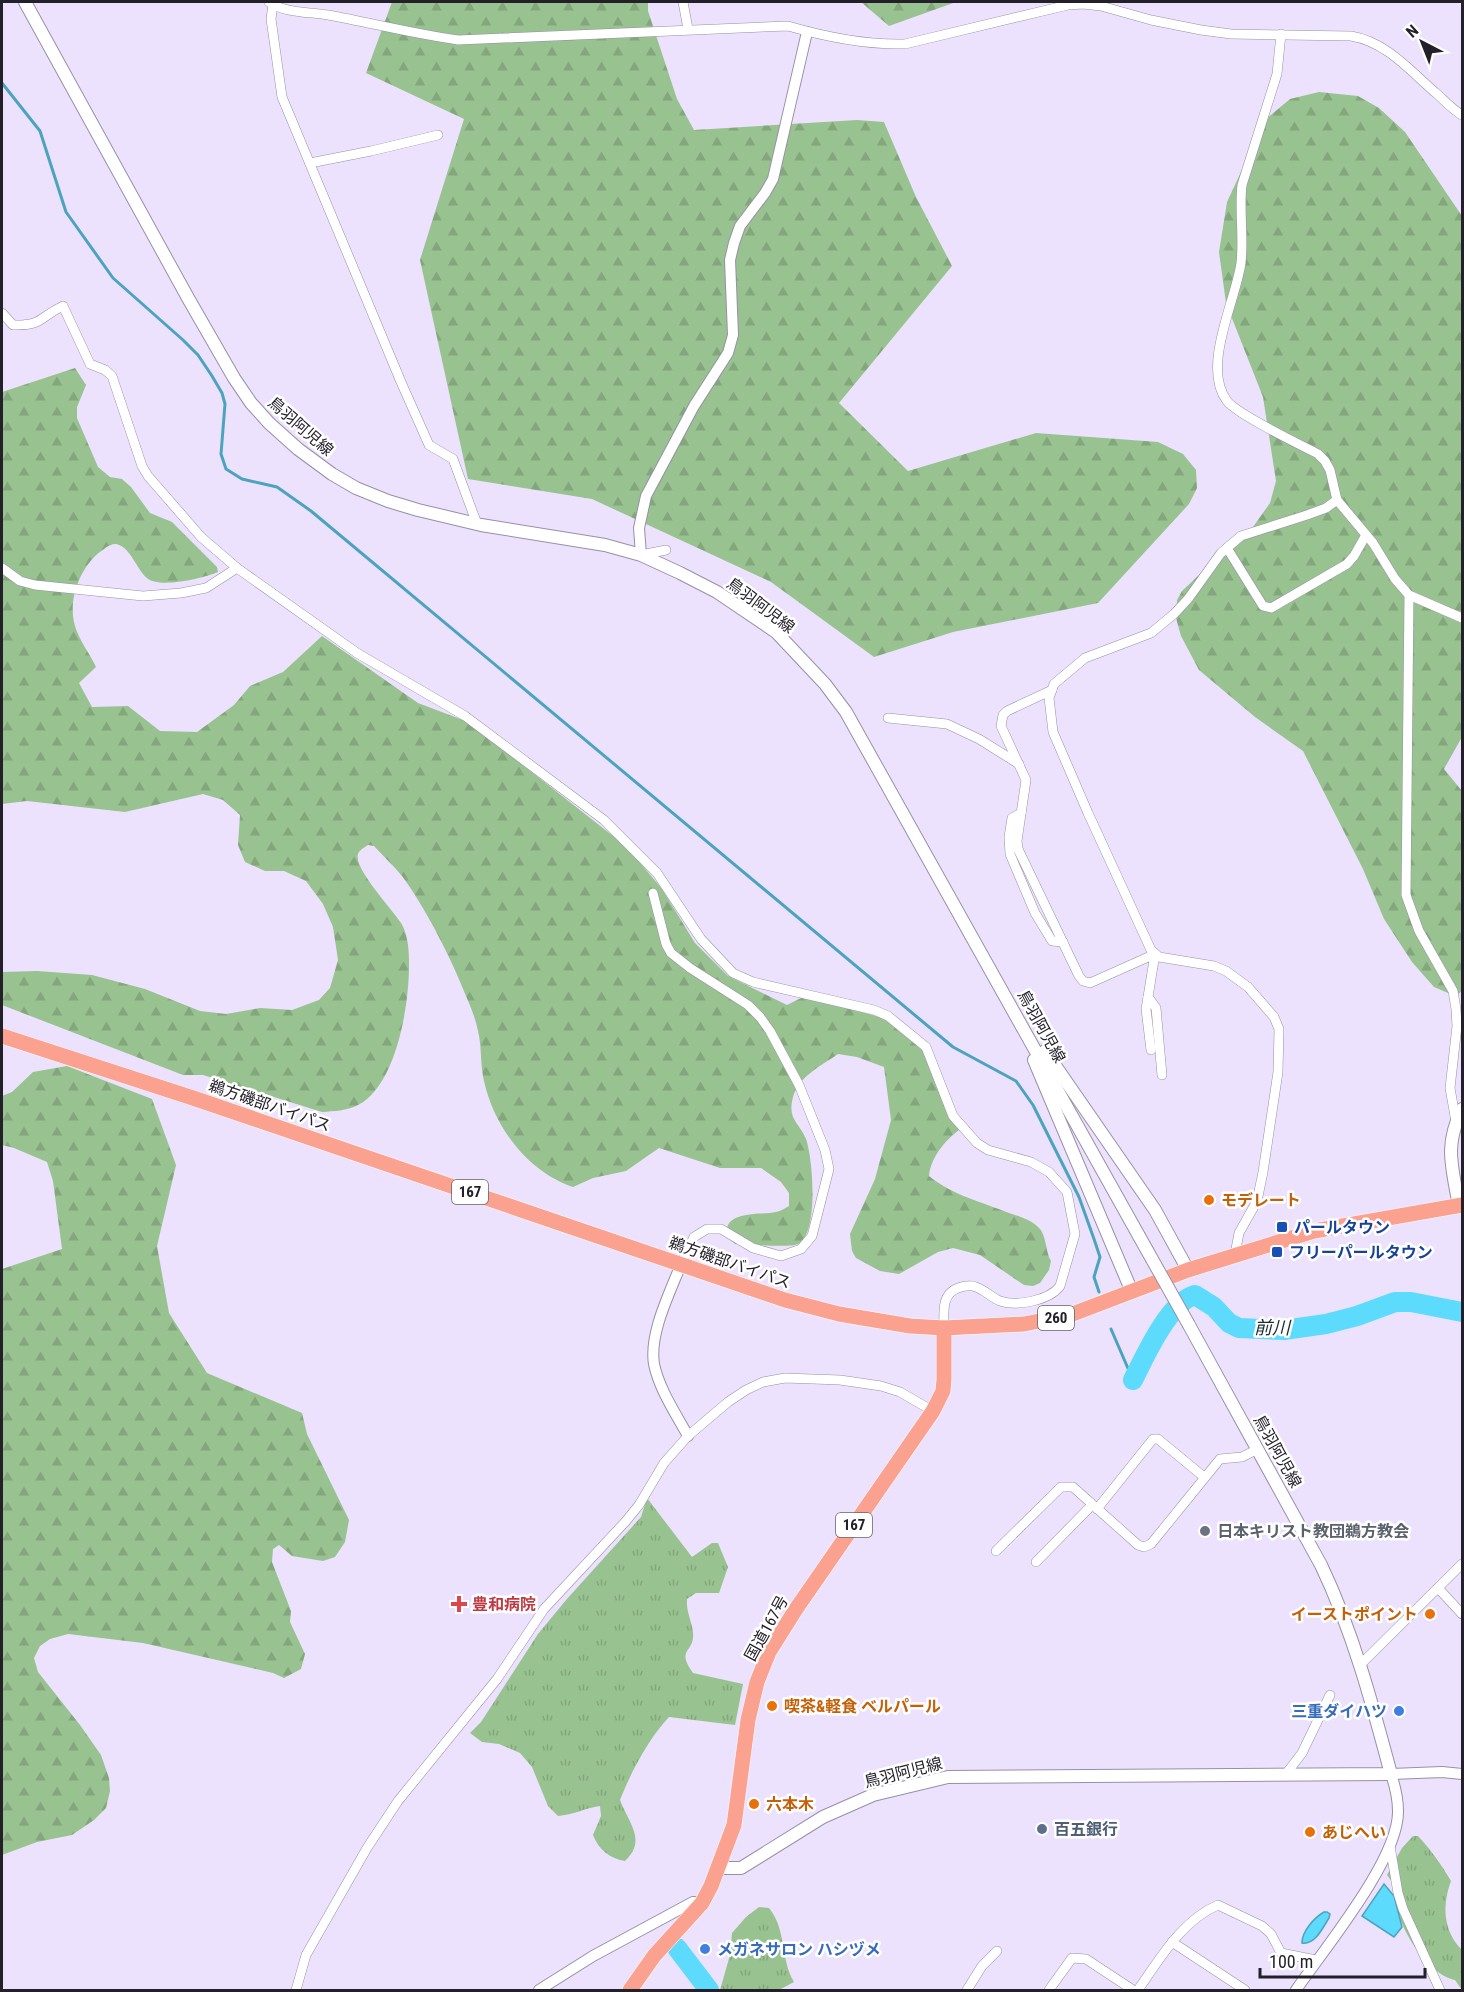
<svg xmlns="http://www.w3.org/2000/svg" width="1464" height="1992" viewBox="0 0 1464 1992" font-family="'Roboto Condensed','Noto Sans JP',sans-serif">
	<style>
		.grass { fill: url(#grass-tufts) }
		.forest { fill: url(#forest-firs) }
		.water { fill: #5ddbfc; stroke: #4ca3bd; stroke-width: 1.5 }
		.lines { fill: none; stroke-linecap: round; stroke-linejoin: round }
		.stream { stroke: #4ca3bd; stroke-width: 3 }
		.river { stroke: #5ddbfc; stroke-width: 20 }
		.minor-casing { stroke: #988fa7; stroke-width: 10 }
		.tertiary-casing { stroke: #988fa7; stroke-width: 12 }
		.secondary-casing { stroke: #988fa7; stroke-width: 14 }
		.trunk-casing { stroke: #fff; stroke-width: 16 }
		.minor { stroke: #fff; stroke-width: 9 }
		.tertiary { stroke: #fff; stroke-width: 10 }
		.secondary { stroke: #fff; stroke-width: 12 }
		.trunk { stroke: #faa28f; stroke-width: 15 }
		.secondary-bridge-casing { stroke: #988fa7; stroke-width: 14; stroke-linecap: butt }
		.secondary-bridge { stroke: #fff; stroke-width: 12 }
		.food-dot { fill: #e8710a; stroke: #fff; stroke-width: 2 }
		.transit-dot { fill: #1a4fb4; stroke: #fff; stroke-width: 2 }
		.worship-dot { fill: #6b7280; stroke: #fff; stroke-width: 2 }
		.health-dot { fill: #e0444e; stroke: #fff; stroke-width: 2 }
		.shop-dot { fill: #3f7fe0; stroke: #fff; stroke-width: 2 }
		.service-dot { fill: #5c6f8a; stroke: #fff; stroke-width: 2 }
		.labels { text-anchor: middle; stroke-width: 5; stroke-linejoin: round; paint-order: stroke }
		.shield { fill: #fff; stroke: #66636a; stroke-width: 1.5 }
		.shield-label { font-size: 15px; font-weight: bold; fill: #24202a }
		.street-label { font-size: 16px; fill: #24202a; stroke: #fff }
		.food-label { font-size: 16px; font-weight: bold; fill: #c56008; stroke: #fff; text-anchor: start }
		.transit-label { font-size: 16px; font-weight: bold; fill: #164399; stroke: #fff; text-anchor: start }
		.worship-label { font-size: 16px; font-weight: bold; fill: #5b616d; stroke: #fff; text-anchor: start }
		.health-label { font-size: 16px; font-weight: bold; fill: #be3a42; stroke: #fff; text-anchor: start }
		.shop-label { font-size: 16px; font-weight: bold; fill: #366cbe; stroke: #fff; text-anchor: end }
		.service-label { font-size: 16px; font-weight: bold; fill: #4e5e75; stroke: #fff; text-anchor: start }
		.water-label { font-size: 18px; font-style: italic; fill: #182e34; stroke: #fff }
	</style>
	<defs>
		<pattern id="grass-tufts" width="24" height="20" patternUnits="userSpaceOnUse" patternTransform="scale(1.5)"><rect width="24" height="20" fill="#98c28f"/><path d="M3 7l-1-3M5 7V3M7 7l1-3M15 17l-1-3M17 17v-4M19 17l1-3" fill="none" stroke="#83a67c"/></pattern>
		<pattern id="forest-firs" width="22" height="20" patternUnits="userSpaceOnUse" patternTransform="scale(1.5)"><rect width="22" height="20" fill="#98c28f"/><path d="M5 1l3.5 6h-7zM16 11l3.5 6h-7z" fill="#83a67c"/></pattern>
	</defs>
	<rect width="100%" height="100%" fill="#ece2fd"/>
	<g class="grass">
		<path d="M647,1498L692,1557L712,1543H718L728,1567L719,1593H696L687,1599C686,1612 692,1621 693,1633C695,1653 675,1648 693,1673L743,1684L735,1725L669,1717C649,1738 631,1772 620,1800C629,1824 647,1840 625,1861C609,1858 599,1850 593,1835L601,1816L600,1806C585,1808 573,1815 558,1816L548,1806L532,1767L520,1753L499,1744L482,1742L470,1733L481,1722L538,1634L566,1600L641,1517Z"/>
		<path d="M1413,1836H1418C1431,1850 1441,1864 1451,1881C1442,1905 1443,1931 1462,1950V1990L1455,1980C1425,1974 1390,1917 1396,1887L1387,1875L1402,1848Z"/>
		<path d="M759,1907L769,1908C787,1930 780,1959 794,1982L779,1990H720L730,1955L732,1933L746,1917Z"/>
	</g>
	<g class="forest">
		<path d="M392,2H648V11L677,99L694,130L857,120L884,122L916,197L952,266L839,403L908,471L1036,433L1158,442L1183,454L1196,470L1197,488L1189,504L1098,603L953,632L874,657L771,582L592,499L468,479L420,260L464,119L366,73Z"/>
		<path d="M861,2H956L889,26Z"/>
		<path d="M1319,92L1358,96L1379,108L1405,132L1462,216V737L1444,769L1462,791V991L1455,996L1434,987L1412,962L1384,919L1363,869L1303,751L1255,717L1199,670L1181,636L1176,618L1177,600L1182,591L1199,575L1229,553L1253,527L1270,503L1276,481L1263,397L1226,303L1219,252L1227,202L1265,120L1290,99Z"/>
		<path d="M75,368L86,385L77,407V418L98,467L110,477L122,479L131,487L150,513L172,522L217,567L218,572C204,578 159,589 147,578C136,569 131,547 116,544C112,544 107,546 104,549C81,564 67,599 75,626C79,640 90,654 96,667L79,683L92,707L128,706L160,731L197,732L234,705L250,686L283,672L322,636L418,703L468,722L627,847L662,889L695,943L728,976L787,1005L805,996L883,1018L923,1050L963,1127C947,1138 931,1156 929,1176C952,1195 982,1202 1009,1213C1018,1216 1031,1220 1038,1227C1047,1235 1045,1251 1051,1261L1049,1270L1040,1283L1033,1286L1024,1285L980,1255L953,1248L938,1252L899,1274L880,1271L856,1258L852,1251L850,1234L875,1179L891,1120L884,1067L857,1057L838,1054C821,1066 799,1076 793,1097C787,1120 799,1122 806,1139C813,1158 819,1234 798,1244C790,1248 748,1244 735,1244C729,1239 725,1236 727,1228C731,1211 763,1215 776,1212C781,1211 785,1208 789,1206V1193L781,1182L761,1168H720L659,1148L626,1171L593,1178L573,1187C528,1172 494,1127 484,1081C480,1064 482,1047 478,1031C475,1015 467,999 461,984C447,950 424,906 402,876C394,866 383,856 374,846L368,845C365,847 359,850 358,854C353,868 393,910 401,923C405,929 407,938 408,945C413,987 400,1084 358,1105C346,1111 334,1111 322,1112L203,1075H183L2,1005V972L37,971L92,975L145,989L200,1011L226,1014L260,1008L292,1010L319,1000L330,988L338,960L333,927L323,904L306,881L284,871H265L245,862L238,845L240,815L223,800L203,794L125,812L27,801L2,804V392Z"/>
		<path d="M67,1066L152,1099L176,1165L157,1246L169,1313L207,1373L302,1413L307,1434L349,1520L345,1542L335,1557L323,1561L292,1556L279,1545L273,1549L272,1562L291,1611L290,1622L305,1654L301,1669L284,1678L273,1673L143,1643L68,1634L50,1639L40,1646L34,1658L38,1672L80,1725L101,1755L109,1778L110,1791L106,1808L94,1820L72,1835L37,1842L2,1855V1269L62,1249L53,1181L47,1162L14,1148L2,1145V1096L12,1092L33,1072Z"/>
	</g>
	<g class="water">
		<path d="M1384,1884L1394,1896L1402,1927L1394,1937L1362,1916Z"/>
		<path d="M1324,1912H1327L1330,1914L1329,1918C1322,1929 1315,1945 1302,1943C1302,1931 1314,1918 1324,1912Z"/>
	</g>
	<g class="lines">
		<g class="stream">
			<path d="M2,83L40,131L66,212L113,278L183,340L198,355L212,376L222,393L225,404L221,454L226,469L242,479L277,487L311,511L953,1047L1016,1081L1033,1105L1079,1197L1094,1239L1100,1257L1094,1277L1099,1292"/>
			<path d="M1111,1329L1133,1380"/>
		</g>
		<g class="river">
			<path d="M1133,1380C1145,1356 1169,1302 1195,1295L1214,1307L1229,1323L1239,1328L1284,1330L1326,1324L1357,1316L1395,1302H1411L1462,1312"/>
			<path d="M677,1948L709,1990"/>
		</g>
		<g class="minor-casing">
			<g id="minor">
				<path d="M269,2C284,13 310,12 328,15C372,23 414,34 458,40L788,26C826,37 866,45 905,44L1068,5L1083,4L1101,6L1151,20L1201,30L1231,34L1351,36C1387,42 1410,71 1437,94C1445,101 1453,110 1462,115"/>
				<path d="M683,2L688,29"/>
				<path d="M273,4L271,19L282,97L401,382L429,445L453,459L477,524"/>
				<path d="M1281,34L1277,74L1242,185C1239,210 1244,237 1241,263C1236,300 1201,367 1227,401C1238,415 1299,444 1318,454L1325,461L1330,470L1337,500L1373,543L1395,579L1409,595L1406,895L1419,931L1453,991L1456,1009L1457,1026L1450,1088L1456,1122"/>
				<path d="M310,163L371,151L438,135"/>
				<path d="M2,313L13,325C43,326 39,317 63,306L90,364L105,370L112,376L142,466L148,476L201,537L237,568L357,653L465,716L604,820L657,873L701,939L733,973L753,982L874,1010L888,1016L926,1047L953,1116L977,1143L988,1150L1031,1162L1049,1172L1067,1192L1075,1234L1060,1286C1050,1300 1017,1307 1000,1301C992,1298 985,1290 976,1287C971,1285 964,1286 958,1288C941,1294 944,1313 944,1328"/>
				<path d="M1227,548L1263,606L1271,608L1347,564L1354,556L1366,535"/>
				<path d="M641,555L666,550"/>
				<path d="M2,568L20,581L35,585L143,596L181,593L206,588L237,568"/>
				<path d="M1409,595L1462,618"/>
				<path d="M1052,690L1007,711L1003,715L1001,726L1026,780L1017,841L1018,849L1079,976L1083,981L1090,983L1155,954L1148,997L1156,1008L1162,1075"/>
				<path d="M888,718L947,724L979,739L1019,764"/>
				<path d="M1021,813L1012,818L1009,837L1010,854L1035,913L1052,941L1063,942"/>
				<path d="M653,893L666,944L671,953L690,968L748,1005L760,1017L770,1031L799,1085L825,1150L829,1169L812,1236L801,1249L781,1256L753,1248L721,1229H707L694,1237L681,1264"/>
				<path d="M1148,997L1146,1009L1151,1050"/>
				<path d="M1235,1254L1239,1233L1257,1201L1263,1172L1278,1072L1279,1029L1274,1017L1248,987L1226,971L1214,966L1159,957L1151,950L1088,813L1053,732L1049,698L1054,684L1085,658L1151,633L1174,614L1188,599L1221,553L1241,536L1307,515L1326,508L1337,500"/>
				<path d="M1097,1509L1153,1439H1158L1204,1477"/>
				<path d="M996,1551L1061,1487H1073L1138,1545L1144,1547L1151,1544L1220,1459L1242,1457L1258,1449"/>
				<path d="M1036,1562L1092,1505"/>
				<path d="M1438,1588L1462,1614"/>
				<path d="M1361,1664L1462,1564"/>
				<path d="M1286,1774L1302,1753L1330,1695"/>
				<path d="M1390,1846L1398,1893L1403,1909L1440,1990"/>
				<path d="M1172,1942L1245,1990"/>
				<path d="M296,1990L306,1955L367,1848L398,1801L497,1679L544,1609L626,1521L639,1505L664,1463L688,1436L728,1402L746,1390L763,1382L785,1378L840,1380L881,1386L900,1392L933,1411"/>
				<path d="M967,1990L982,1966L997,1951"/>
				<path d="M1049,1990L1072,1958L1086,1959L1133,1990"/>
				<path d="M1138,1990C1159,1960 1182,1920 1218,1905L1262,1926L1271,1934L1281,1953L1316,1960"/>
			</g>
		</g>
		<g class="tertiary-casing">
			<g id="tertiary">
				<path d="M641,555L639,528L646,496L694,406L728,353L733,335L730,260L734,243L740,226L765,193L773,179L807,32"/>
				<path d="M681,1264C670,1293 649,1333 654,1364C659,1389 676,1414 688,1436"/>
				<path d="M539,1990L593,1956L693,1902L702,1903"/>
				<path d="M1296,1990C1324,1949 1399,1859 1398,1811C1398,1798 1395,1786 1391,1774L1442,1772L1462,1774"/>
			</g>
		</g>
		<g class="secondary-casing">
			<g id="secondary">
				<path d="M25,2L188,298L234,378L251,403L269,423L298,449L332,474L356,488L388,501L418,510L481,525L605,545L641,555L680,573L717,592L776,632L825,684L846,712L1139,1236"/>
				<path d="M1045,1051L1155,1210L1188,1270"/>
				<path d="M1034,1060L1132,1292"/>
				<path d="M1459,1206C1452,1166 1444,1146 1462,1109"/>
				<path d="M718,1868H741L823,1817L873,1795L948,1777L1391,1774C1372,1703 1353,1632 1321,1565L1189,1325"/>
			</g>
		</g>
		<g class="trunk-casing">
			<g id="trunk">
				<path d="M2,1036L193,1098L785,1300L839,1314L910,1326L944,1328L1024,1324L1070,1315L1188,1270L1314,1231L1462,1205"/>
				<path d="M630,1990L654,1956L702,1903L711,1886L734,1825L748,1720L757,1682L769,1652L796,1609L933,1411L943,1391L944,1379V1328"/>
			</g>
		</g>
		<use href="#minor" class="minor"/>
		<use href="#tertiary" class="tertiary"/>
		<use href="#secondary" class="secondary"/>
		<use href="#trunk" class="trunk"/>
		<g class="secondary-bridge-casing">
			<path id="secondary-bridge" d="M1139,1236L1189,1325"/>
		</g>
		<use href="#secondary-bridge" class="secondary-bridge"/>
	</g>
	<g class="food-dot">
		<circle cx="1209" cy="1200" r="6"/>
		<circle cx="1430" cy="1614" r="6"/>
		<circle cx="772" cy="1706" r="6"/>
		<circle cx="754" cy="1804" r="6"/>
		<circle cx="1310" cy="1832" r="6"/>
	</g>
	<g class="transit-dot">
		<rect x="1276" y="1221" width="12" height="12" rx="3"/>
		<rect x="1271" y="1246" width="12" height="12" rx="3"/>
	</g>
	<circle class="worship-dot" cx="1205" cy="1531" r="6"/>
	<path class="health-dot" d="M456 1595h6v6h6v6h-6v6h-6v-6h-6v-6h6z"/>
	<g class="shop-dot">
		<circle cx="1399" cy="1711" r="6"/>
		<circle cx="705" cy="1949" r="6"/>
	</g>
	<circle class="service-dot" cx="1042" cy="1829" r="6"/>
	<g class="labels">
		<g class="shield">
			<rect x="452" y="1180" width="36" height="24" rx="4.5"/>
			<rect x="1038" y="1306" width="36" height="24" rx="4.5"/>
			<rect x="836" y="1513" width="36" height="24" rx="4.5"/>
		</g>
		<g class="shield-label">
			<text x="470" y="1197">167</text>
			<text x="1056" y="1323">260</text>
			<text x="854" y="1530">167</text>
		</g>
		<g class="street-label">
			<text transform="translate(301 426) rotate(41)" y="6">鳥羽阿児線</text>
			<text transform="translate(761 605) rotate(37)" y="6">鳥羽阿児線</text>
			<text transform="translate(1042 1026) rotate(61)" y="6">鳥羽阿児線</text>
			<text transform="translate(270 1105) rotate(19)" y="6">鵜方磯部バイパス</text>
			<text transform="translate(730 1262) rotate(19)" y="6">鵜方磯部バイパス</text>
			<text transform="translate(1278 1451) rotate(61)" y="6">鳥羽阿児線</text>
			<text transform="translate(766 1628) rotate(-61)" y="6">国道167号</text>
			<text transform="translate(903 1772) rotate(-14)" y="6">鳥羽阿児線</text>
		</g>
		<g class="food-label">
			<text x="1221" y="1206">モデレート</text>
			<text x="1418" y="1620" text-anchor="end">イーストポイント</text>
			<text x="784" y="1712">喫茶&amp;軽食 ベルパール</text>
			<text x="766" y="1810">六本木</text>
			<text x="1322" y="1838">あじへい</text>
		</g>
		<g class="transit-label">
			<text x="1294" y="1233">パールタウン</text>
			<text x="1289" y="1258">フリーパールタウン</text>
		</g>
		<g class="worship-label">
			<text x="1217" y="1537">日本キリスト教団鵜方教会</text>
		</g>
		<g class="health-label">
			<text x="472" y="1610">豊和病院</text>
		</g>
		<g class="shop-label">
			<text x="1387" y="1717">三重ダイハツ</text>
			<text x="717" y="1955" text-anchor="start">メガネサロン ハシヅメ</text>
		</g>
		<g class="service-label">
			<text x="1054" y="1835">百五銀行</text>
		</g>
		<g class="water-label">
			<text x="1272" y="1334">前川</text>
		</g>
	</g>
	<rect width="1464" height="1992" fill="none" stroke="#24202a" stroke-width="6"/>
	<g transform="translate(1422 42) rotate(318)" stroke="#ffffff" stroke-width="4.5" paint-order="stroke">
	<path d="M0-4.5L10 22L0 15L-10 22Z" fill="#24202a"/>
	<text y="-9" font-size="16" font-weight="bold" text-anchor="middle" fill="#24202a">N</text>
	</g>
	<path d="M1260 1968v9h165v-9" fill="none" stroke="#24202a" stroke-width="3"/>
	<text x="1269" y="1968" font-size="18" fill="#24202a" stroke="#ffffff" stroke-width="4.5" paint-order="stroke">100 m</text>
</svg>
